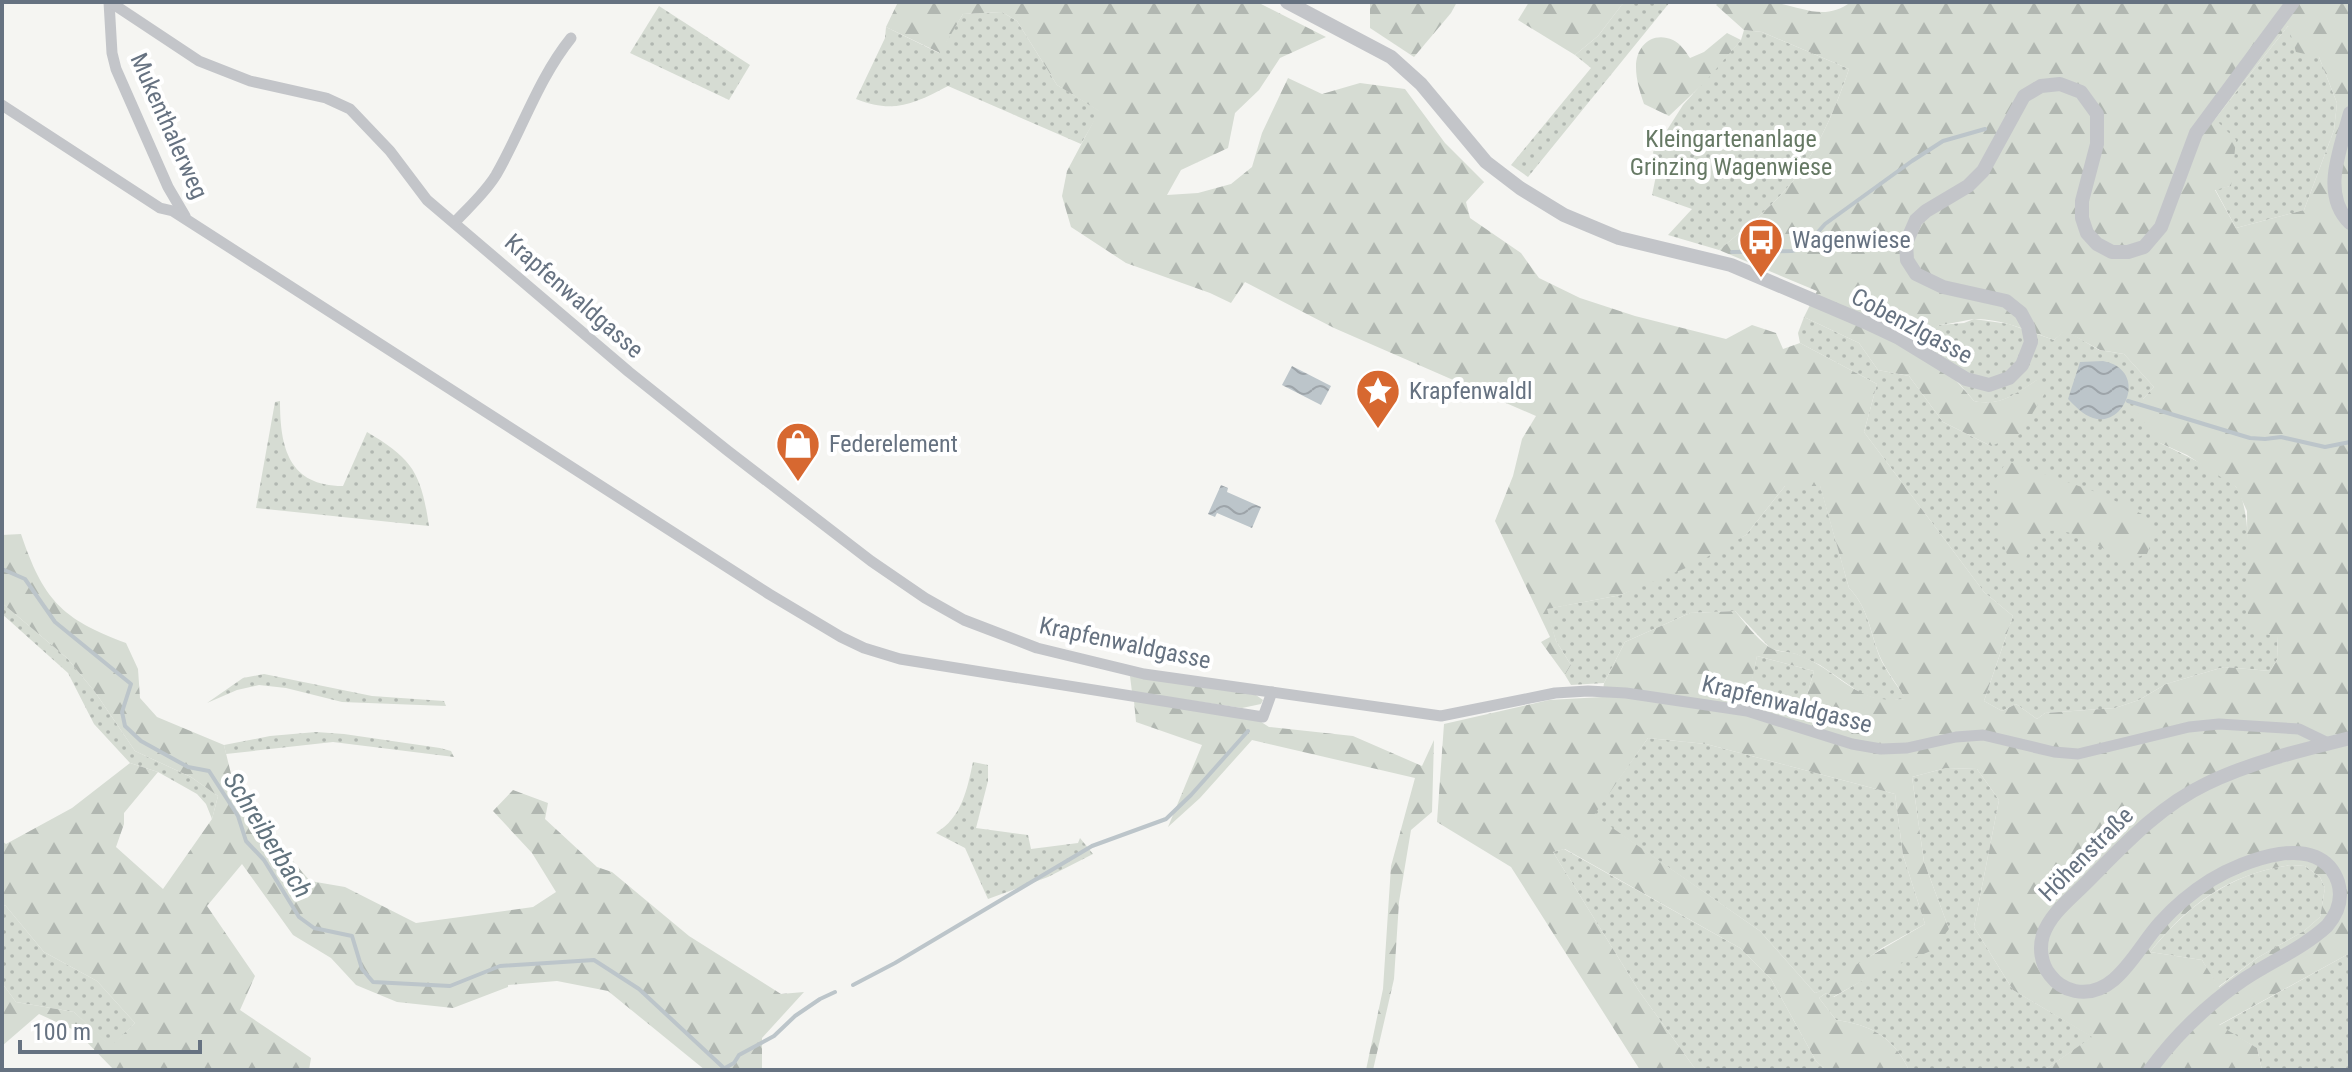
<svg xmlns="http://www.w3.org/2000/svg" width="2352" height="1072" viewBox="0 0 2352 1072" font-family="'Roboto Condensed',sans-serif">
	<style>
		.grass { fill: url(#grass-dots) }
		.forest { fill: url(#forest-firs); fill-rule: evenodd }
		.water { fill: url(#water-waves) }
		.lines { fill: none; stroke-linecap: round; stroke-linejoin: round }
		.stream { stroke: #bcc5ca; stroke-width: 4 }
		.minor { stroke: #c3c5c9; stroke-width: 11 }
		.tertiary { stroke: #c3c5c9; stroke-width: 14 }
		.labels { text-anchor: middle; stroke-width: 8; stroke-linejoin: round; paint-order: stroke }
		.street-label { font-size: 24px; fill: #667281; stroke: #fff }
		.park-label { font-size: 24px; fill: #667964; stroke: #fff }
		.poi-label { font-size: 24px; fill: #667281; stroke: #fff; text-anchor: start }
		.water-label { font-size: 26px; font-style: italic; fill: #62737e; stroke: #fff }
	</style>
	<defs>
		<pattern id="grass-dots" width="8" height="8" patternUnits="userSpaceOnUse" patternTransform="scale(2)"><rect width="8" height="8" fill="#d6dcd3"/><path d="M2 2h.1M6 6h.1" fill="none" stroke="#b1b7b1" stroke-width="1.8" stroke-linecap="round"/></pattern>
		<pattern id="forest-firs" width="22" height="20" patternUnits="userSpaceOnUse" patternTransform="scale(2)"><rect width="22" height="20" fill="#d6dcd3"/><path d="M5 1l3.5 6h-7zM16 11l3.5 6h-7z" fill="#b1b7b1"/></pattern>
		<pattern id="water-waves" width="16" height="10" patternUnits="userSpaceOnUse" patternTransform="scale(2)"><rect width="16" height="10" fill="#bcc5ca"/><path d="M0 5q4-4 8 0t8 0" fill="none" stroke="#9da4a9"/></pattern>
	</defs>
	<rect width="100%" height="100%" fill="#f5f5f2"/>
	<g class="grass">
		<path d="M1624,2H1670L1528,177L1511,165L1591,68L1575,55L1598,36Z"/>
		<path d="M659,6L750,65L729,100L630,53Z"/>
		<path d="M1002,12L1017,21L1057,85L1100,111L1081,144L948,86C914,104 893,114 856,99L885,38L886,27L939,53L963,14Z"/>
		<path d="M2288,26L2319,57L2337,103L2334,130L2304,210L2236,228L2215,189L2231,186L2215,119Z"/>
		<path d="M1744,30L1762,32L1849,69C1833,116 1812,165 1776,200C1758,218 1738,234 1719,250L1668,235L1692,209L1652,195L1657,171L1653,152L1683,105L1741,40Z"/>
		<path d="M1804,317L1859,343L1878,370L1909,376L1943,422L1991,446L2037,380C2016,394 2000,407 1974,401L1922,339L1939,325L1964,323L1974,319L2009,324L2054,340L2065,330L2099,350L2124,354L2154,387L2143,399L2160,443C2180,453 2219,470 2235,486C2254,504 2248,602 2248,631L2277,635L2278,658L2270,671L2224,667L2166,684L2139,700L2115,708L2045,713L2037,719L2016,704L2002,711L1984,701L2013,616L1984,592L1864,432L1877,384L1800,343L1798,333Z"/>
		<path d="M280,401C280,448 289,486 343,486L367,432C413,459 421,473 429,526L256,508L275,402Z"/>
		<path d="M1820,485L1849,588C1870,609 1870,636 1882,662C1889,675 1898,687 1906,699L1883,701L1862,694L1820,665L1796,654L1771,649L1735,611L1690,613L1625,642L1604,683L1571,685L1565,675L1571,665L1556,641L1546,609L1621,595L1746,535L1785,486Z"/>
		<path d="M2,603L67,658L95,692L135,751L191,777L218,796L212,819L206,804L197,794L158,772L130,763L94,724L68,673L2,614Z"/>
		<path d="M1757,656L1814,671L1801,716L1747,702Z"/>
		<path d="M264,674L372,696L444,701L446,706L342,702L286,688L259,685L237,690L207,703L243,678Z"/>
		<path d="M316,732L344,734L440,748L451,751L454,757L333,742L226,754L224,745L270,736Z"/>
		<path d="M1648,738L1706,744L1895,794L1903,855L1925,924L1882,948L1824,990L1815,993L1760,931L1593,815Z"/>
		<path d="M973,762L988,765V781L976,828L1028,835L1031,849L1078,843L1080,838L1093,854L1048,877L988,899L965,848L936,833C962,817 967,790 973,762Z"/>
		<path d="M1946,768L1977,769L1999,800L1974,927L2013,990L2093,1037L2044,1070H1909C1893,1037 1872,1025 1836,1020L1819,998L1826,993L1834,997L1949,929L1924,862L1912,777Z"/>
		<path d="M1564,849L1740,948L1771,979L1816,1061L1826,1070H1696L1639,991L1553,852Z"/>
		<path d="M2291,865L2305,866L2320,877L2325,888L2320,917L2304,931L2257,958L2218,987L2202,960L2150,952C2187,906 2230,873 2291,865Z"/>
		<path d="M5,905L44,952L97,981L135,1023L111,1047L74,1012L16,1002L2,983V907Z"/>
		<path d="M2350,953V1070H2262L2257,1048L2218,1026Z"/>
	</g>
	<g class="forest">
		<path d="M898,2H966L969,4L971,2H1257L1326,37L1280,58L1259,90L1235,113L1228,148L1181,170L1167,195L1198,193L1231,184L1252,167L1262,133L1288,78L1322,94L1360,83L1405,89L1445,143L1484,182L1466,202L1470,218L1521,253L1539,278L1580,298L1635,316L1726,339L1752,325L1776,333L1783,349L1800,343L1877,384L1864,432L1984,592L2013,616L1984,701L2002,711L2016,704L2037,719L2045,713L2115,708L2139,700L2166,684L2224,667L2270,671L2278,658L2277,636L2248,632L2247,511L2236,487L2187,455L2160,443L2137,412L2143,399L2154,387L2124,354L2100,350L2065,331L2054,340C2029,331 2004,320 1978,319C1968,319 1951,324 1939,325L1923,343L1974,401C2000,407 2016,393 2037,380L2047,390L2019,435L1991,446L1943,422L1909,376L1878,370L1859,343L1804,317L1817,291L1719,250C1738,234 1758,218 1776,200C1812,165 1833,116 1849,69L1762,32L1744,30L1716,5L1719,2C1737,2 1759,0 1777,3C1805,8 1825,21 1851,2H2350V953L2219,1025L2257,1048L2262,1070H2044L2092,1037L2013,990L1974,927L1999,800L1977,769L1946,768L1912,777L1924,862L1949,929L1933,950L1869,977L1833,997L1826,993L1819,998L1836,1020C1872,1025 1893,1037 1909,1070H1826L1816,1061L1771,979L1740,948L1565,849L1553,852L1639,991L1696,1070H1640L1511,867L1437,822L1444,724L1549,700L1602,697L1604,683L1625,642L1690,613L1735,611C1745,623 1756,638 1769,647C1777,653 1790,651 1799,655C1842,672 1854,705 1905,699C1899,686 1889,675 1882,661C1870,636 1870,609 1849,588L1820,486H1785L1746,535L1693,565L1621,595L1547,609L1556,641L1571,665L1565,675L1541,642L1550,637L1495,521L1513,476L1522,439L1536,416L1334,328L1245,282L1231,303L1210,293L1126,263L1071,227L1062,196L1067,171L1099,111L1057,85L1017,21L1002,12L963,14L940,53L886,27ZM2288,26L2296,52L2319,57L2337,103L2334,130L2304,210L2236,228L2215,190L2231,186L2236,140L2215,119ZM1757,656L1814,671L1801,716L1748,701ZM1648,738L1706,744L1895,794L1903,855L1925,924L1823,984V990L1815,993L1760,931L1594,815ZM2291,865L2305,866L2320,877L2325,888L2320,917L2304,931L2257,958L2219,987L2202,960L2150,952C2187,905 2230,873 2291,865Z"/>
		<path d="M1370,2H1457L1451,13L1414,57L1370,28Z"/>
		<path d="M1529,2H1624L1598,36L1575,55L1518,20Z"/>
		<path d="M1727,33L1741,40L1705,82L1669,116L1644,104C1640,92 1636,80 1636,67C1636,46 1652,31 1673,40C1680,43 1686,52 1690,58L1704,52Z"/>
		<path d="M2007,461L2099,493L2146,516L2154,536L2147,554L2125,561C2107,551 2062,520 2042,534C2031,542 2027,556 2022,567L2011,566L2000,534L1996,478Z"/>
		<path d="M21,534C43,599 61,619 126,643L138,669L140,698L157,717L224,745L232,778L253,814L310,881L345,887L416,923L533,907L556,892L532,853L493,811L513,790L548,803L545,819L597,867L612,872L689,936L781,994L804,992L762,1038V1070H705L608,991L557,981L508,985V987L453,1008L397,1002L356,985L331,958L293,935L242,864L207,906L255,976L240,1010L311,1058L309,1070H114L76,1031L39,1014L2,1046V983L16,1002L74,1012L111,1046L135,1023L97,981L44,952L5,905L2,907V841L6,844L72,808L130,763L158,772L124,813V824L116,847L163,889L212,819L218,796L191,777L135,751L95,692L67,658L2,603V535Z"/>
		<path d="M1130,676L1256,695L1263,700L1261,704L1242,708L1132,692Z"/>
		<path d="M1134,701L1255,718L1269,727L1353,736L1422,766L1434,740L1432,812L1411,830L1399,902L1394,979L1373,1070H1366L1383,989L1391,866L1415,778L1252,740L1200,798L1168,827L1202,745L1136,722Z"/>
	</g>
	<g class="water">
		<path d="M2103,361C2150,370 2124,429 2093,418C2083,415 2075,406 2068,399L2080,362Z"/>
		<path d="M1292,366L1331,386L1321,405L1282,385Z"/>
		<path d="M1221,485L1228,488L1227,492L1261,507L1252,528L1217,513L1215,517L1208,514Z"/>
	</g>
	<g class="lines">
		<g class="stream">
			<path d="M1732,252L1792,251L1805,247L1825,224L1912,161L1943,141L1985,129"/>
			<path d="M2128,401L2250,438L2265,439L2281,437L2325,447L2350,442"/>
			<path d="M2,569L25,579L55,622L131,684L122,712L125,726L141,741L188,767L209,771L238,816L246,841L264,860L299,917L314,928L352,936L362,969L373,982L450,986L500,966L594,960L639,989L726,1070"/>
			<path d="M853,985L895,963L1092,846L1166,819L1191,795L1248,731"/>
			<path d="M725,1068L734,1063L739,1055L774,1036L795,1016L820,999L835,992"/>
		</g>
		<g class="minor">
			<path d="M109,2L112,53L116,69L168,187L185,216"/>
			<path d="M110,2L199,61L250,81L326,98L350,109L390,151L427,200L629,372L728,451L871,561L925,598L964,620L1037,648L1144,674L1441,716L1555,693L1588,691L1626,693L1747,711L1852,744L1881,749L1907,748L1956,737L1983,735L2054,752L2078,754L2189,727L2219,724L2299,729L2328,743"/>
			<path d="M2,105L160,208L173,211L187,220L769,594L841,637L864,648L900,659L1263,717L1272,692"/>
			<path d="M455,222C469,207 485,193 496,175C522,130 538,79 571,38"/>
		</g>
		<g class="tertiary">
			<path d="M1287,2L1391,57L1421,84L1486,162L1520,188L1564,215L1619,238L1731,265L1865,322L1899,338L1966,379L1989,385L2009,378L2022,365L2031,342L2028,326L2021,313L2006,301L1943,287L1916,274L1907,260L1906,243L1916,220L1926,211L1968,186L1983,171L2024,96L2041,86L2060,84L2081,92L2097,114V144L2082,201V218L2087,233L2097,244L2112,252H2128L2144,247L2161,227L2196,133L2293,2"/>
			<path d="M2350,113C2341,148 2320,194 2350,223"/>
			<path d="M2150,1070C2175,1036 2208,1004 2243,980C2270,962 2303,948 2327,926C2338,913 2343,898 2338,882C2320,829 2243,861 2211,880C2192,892 2175,906 2160,923C2137,948 2116,999 2075,991C2065,989 2056,983 2050,975C2041,964 2039,948 2043,935C2050,914 2070,899 2085,884C2122,847 2158,807 2206,784C2251,762 2302,750 2350,738"/>
		</g>
	</g>
	<defs>
		<g id="bus-pin" transform="scale(2.3)"><path d="M0 17L-7.5 6A9.5 9.5 0 1 1 7.5 6Z" fill="#d76830" stroke="#fff"/><path d="M-5-6H5V4H4V6H2V4H-2V6H-4V4H-5ZM-3.5-4V0h7V-4ZM-3.5 1.2v1.5H-2V1.2ZM2 1.2v1.5H3.5V1.2Z" fill="#fff"/></g>
		<g id="sight-pin" transform="scale(2.3)"><path d="M0 17L-7.5 6A9.5 9.5 0 1 1 7.5 6Z" fill="#d76830" stroke="#fff"/><path d="M0-6L1.8-2.2L6-1.7L2.9 1.2L3.7 5.4L0 3.3L-3.7 5.4L-2.9 1.2L-6-1.7L-1.8-2.2Z" fill="#fff"/></g>
		<g id="shop-pin" transform="scale(2.3)"><path d="M0 17L-7.5 6A9.5 9.5 0 1 1 7.5 6Z" fill="#d76830" stroke="#fff"/><path d="M-5-2.5h2.3a2.7 3.5 0 0 1 5.4 0H5L5.5 6h-11ZM-1.5-2.5h3a1.5 2.3 0 0 0-3 0Z" fill="#fff"/></g>
	</defs>
	<g fill-rule="evenodd">
		<use href="#bus-pin" x="1761" y="240"/>
		<use href="#sight-pin" x="1378" y="391"/>
		<use href="#shop-pin" x="798" y="444"/>
	</g>
	<g class="labels">
		<g class="street-label">
			<text transform="translate(169 126) rotate(66)" y="8">Mukenthalerweg</text>
			<text transform="translate(574 296) rotate(41)" y="8">Krapfenwaldgasse</text>
			<text transform="translate(1912 326) rotate(28)" y="8">Cobenzlgasse</text>
			<text transform="translate(1125 643) rotate(12)" y="8">Krapfenwaldgasse</text>
			<text transform="translate(1787 704) rotate(14)" y="8">Krapfenwaldgasse</text>
			<text transform="translate(2086 854) rotate(-45)" y="8">Höhenstraße</text>
		</g>
		<g class="park-label">
			<text x="1731" y="147">Kleingartenanlage<tspan x="1731" dy="28">Grinzing Wagenwiese</tspan></text>
		</g>
		<g class="poi-label">
			<text x="1792" y="248">Wagenwiese</text>
			<text x="1409" y="399">Krapfenwaldl</text>
			<text x="829" y="452">Federelement</text>
		</g>
		<g class="water-label">
			<text transform="translate(268 835) rotate(58)" y="9">Schreiberbach</text>
		</g>
	</g>
	<rect width="2352" height="1072" fill="none" stroke="#667281" stroke-width="8"/>
	<path d="M20 1040v12h180v-12" fill="none" stroke="#667281" stroke-width="4"/>
	<text x="32" y="1040" font-size="24" fill="#667281" stroke="#ffffff" stroke-width="6" paint-order="stroke">100 m</text>
</svg>
